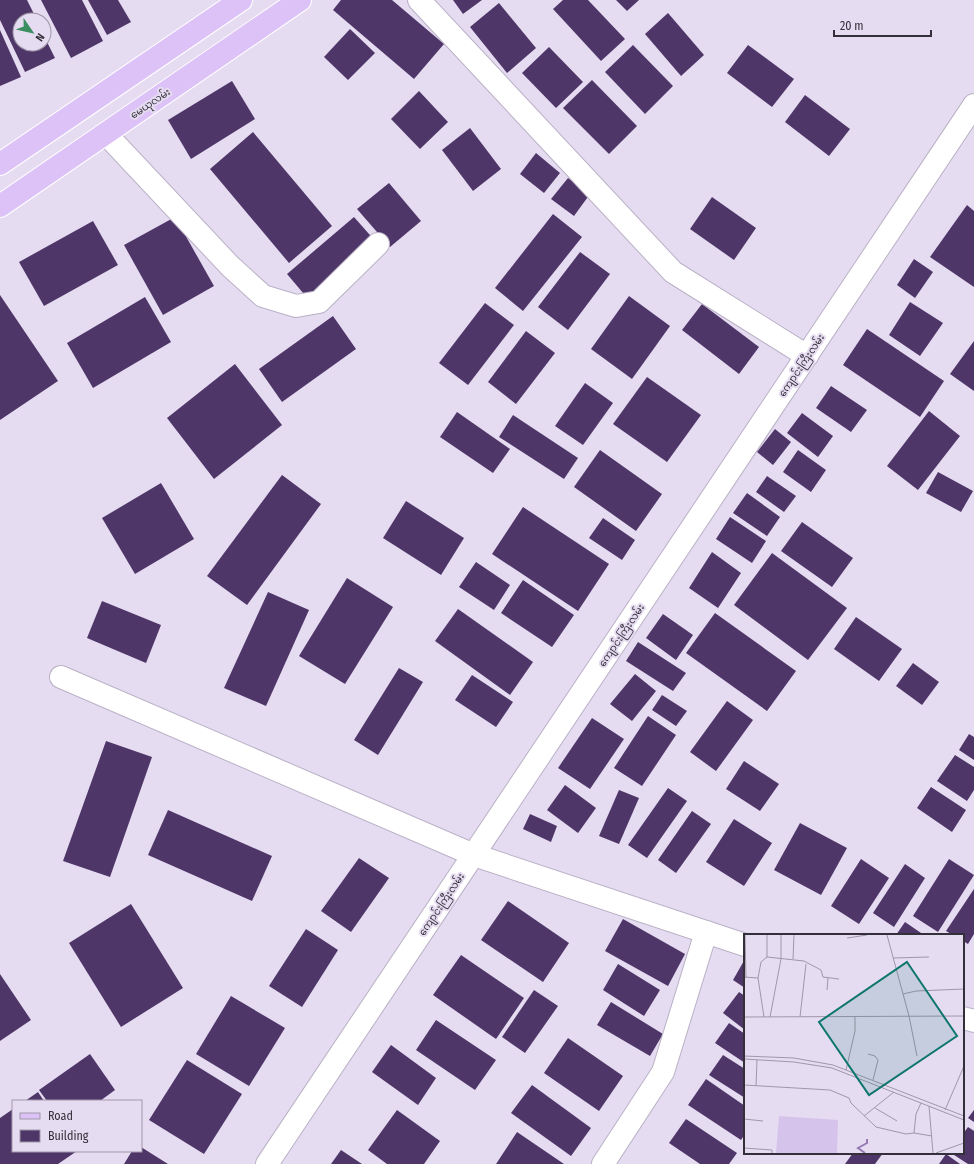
<svg xmlns="http://www.w3.org/2000/svg" width="974" height="1164" viewBox="0 0 974 1164" font-family="'Fira Sans Condensed','Noto Sans Myanmar',sans-serif">
	<style>
		.building { fill: #4f3668 }
		.lines { fill: none; stroke-linecap: round; stroke-linejoin: round }
		.street-casing { stroke: #bab1c6; stroke-width: 24 }
		.primary-casing { stroke: #fff; stroke-width: 24 }
		.street { stroke: #fff; stroke-width: 22 }
		.primary { stroke: #ddc2f8; stroke-width: 22 }
		.labels { text-anchor: middle; stroke-width: 4; stroke-linejoin: round; paint-order: stroke }
		.street-label { font-size: 10px; fill: #343039; stroke: #e6dcf2 }
		.inset-river { fill: none; stroke: #957ab1; stroke-width: 2 }
		.inset-road { fill: none; stroke: #9f97a8; stroke-width: 1 }
		.view { fill: #0f766e; fill-opacity: 0.15; stroke: #0f766e; stroke-width: 2 }
		.inset-edge { fill: none; stroke: #343039; stroke-width: 2 }
	</style>
	<rect width="100%" height="100%" fill="#e6dcf2"/>
	<g class="building">
		<path d="M0,0H27L37,20H20V44H44V36L55,58L25,72L0,20Z"/>
		<path d="M41,0H82L103,41L71,58Z"/>
		<path d="M88,0H118L131,22L107,35Z"/>
		<path d="M341,0H392L444,44L414,79L333,10Z"/>
		<path d="M453,0H482L463,14Z"/>
		<path d="M563,0H588L625,39L601,61L553,9Z"/>
		<path d="M616,0H639L627,11Z"/>
		<path d="M499,3L536,48L507,73L470,27Z"/>
		<path d="M668,13L704,55L681,76L645,34Z"/>
		<path d="M350,29L375,53L348,80L324,57Z"/>
		<path d="M0,30L21,77L0,86Z"/>
		<path d="M633,45L673,86L645,114L605,72Z"/>
		<path d="M748,45L794,79L772,107L727,73Z"/>
		<path d="M549,47L583,82L556,108L522,73Z"/>
		<path d="M592,80L637,126L609,154L563,108Z"/>
		<path d="M232,81L255,119L191,159L168,120Z"/>
		<path d="M419,91L448,122L420,149L391,119Z"/>
		<path d="M805,95L850,129L829,156L785,122Z"/>
		<path d="M470,128L501,169L473,191L442,150Z"/>
		<path d="M253,132L332,226L289,263L210,169Z"/>
		<path d="M536,153L560,173L544,193L520,174Z"/>
		<path d="M568,178L590,194L574,216L551,199Z"/>
		<path d="M389,183L421,221L390,247L357,209Z"/>
		<path d="M712,197L756,228L734,260L690,229Z"/>
		<path d="M967,205L974,211V287L930,257Z"/>
		<path d="M553,214L582,237L523,311L495,288Z"/>
		<path d="M175,217L214,286L163,315L124,245Z"/>
		<path d="M354,217L377,243L309,300L287,274Z"/>
		<path d="M93,221L118,265L44,306L19,262Z"/>
		<path d="M580,252L610,274L568,330L538,307Z"/>
		<path d="M914,259L933,272L915,298L897,285Z"/>
		<path d="M0,295L58,381L0,420Z"/>
		<path d="M629,296L670,326L632,379L591,349Z"/>
		<path d="M145,297L171,342L93,388L67,343Z"/>
		<path d="M910,302L943,323L920,356L889,335Z"/>
		<path d="M485,303L514,325L468,385L439,363Z"/>
		<path d="M702,304L759,347L739,374L682,330Z"/>
		<path d="M333,316L356,349L282,402L259,369Z"/>
		<path d="M867,329L944,381L920,417L843,365Z"/>
		<path d="M526,331L555,353L516,404L488,382Z"/>
		<path d="M974,341V391L950,374Z"/>
		<path d="M235,364L282,425L214,479L167,418Z"/>
		<path d="M647,377L701,415L667,462L613,424Z"/>
		<path d="M585,383L613,403L583,445L555,426Z"/>
		<path d="M831,386L867,410L851,432L816,408Z"/>
		<path d="M929,411L960,436L918,490L887,466Z"/>
		<path d="M457,412L510,449L493,473L440,437Z"/>
		<path d="M802,413L833,436L818,457L787,433Z"/>
		<path d="M513,415L578,458L564,479L499,437Z"/>
		<path d="M775,429L791,442L773,465L757,452Z"/>
		<path d="M600,450L662,494L636,531L574,487Z"/>
		<path d="M798,450L826,470L811,492L783,472Z"/>
		<path d="M938,472L973,491L961,512L926,493Z"/>
		<path d="M282,475L321,504L247,605L207,576Z"/>
		<path d="M767,476L796,496L784,512L756,492Z"/>
		<path d="M161,483L194,539L135,574L102,518Z"/>
		<path d="M747,493L780,517L767,536L733,513Z"/>
		<path d="M406,501L464,538L441,575L383,538Z"/>
		<path d="M523,507L609,564L578,611L492,554Z"/>
		<path d="M730,517L766,541L752,563L716,539Z"/>
		<path d="M603,518L635,540L622,560L589,538Z"/>
		<path d="M802,522L853,558L832,587L781,551Z"/>
		<path d="M712,552L741,573L718,608L689,588Z"/>
		<path d="M772,553L847,608L808,660L734,605Z"/>
		<path d="M476,562L510,585L494,610L459,587Z"/>
		<path d="M347,578L393,607L345,684L299,656Z"/>
		<path d="M523,580L574,615L552,647L501,613Z"/>
		<path d="M268,592L309,610L266,706L224,688Z"/>
		<path d="M102,601L161,625L146,663L87,638Z"/>
		<path d="M458,609L533,662L510,695L435,641Z"/>
		<path d="M715,613L796,671L767,711L686,653Z"/>
		<path d="M663,614L693,635L676,660L646,638Z"/>
		<path d="M856,617L902,649L879,681L834,649Z"/>
		<path d="M638,642L686,673L673,691L626,661Z"/>
		<path d="M913,663L939,682L922,705L896,686Z"/>
		<path d="M399,668L423,682L378,755L354,740Z"/>
		<path d="M635,674L656,691L632,721L610,704Z"/>
		<path d="M472,675L513,702L496,727L455,700Z"/>
		<path d="M662,695L687,711L676,726L652,710Z"/>
		<path d="M727,701L753,720L716,771L690,752Z"/>
		<path d="M648,716L676,735L642,786L614,768Z"/>
		<path d="M592,718L624,739L590,789L558,768Z"/>
		<path d="M969,734L974,737V760L959,750Z"/>
		<path d="M106,741L152,757L110,877L63,861Z"/>
		<path d="M955,755L974,767V790L967,801L937,781Z"/>
		<path d="M744,761L779,784L760,811L726,789Z"/>
		<path d="M565,785L596,808L578,833L547,810Z"/>
		<path d="M931,787L966,810L952,832L917,808Z"/>
		<path d="M668,788L687,801L647,858L628,845Z"/>
		<path d="M619,790L639,798L619,844L599,836Z"/>
		<path d="M168,810L272,856L252,901L148,855Z"/>
		<path d="M692,811L711,824L676,873L658,860Z"/>
		<path d="M530,814L557,826L551,842L523,829Z"/>
		<path d="M734,819L772,843L744,886L706,862Z"/>
		<path d="M800,823L847,848L821,895L774,870Z"/>
		<path d="M359,858L389,878L351,932L321,911Z"/>
		<path d="M861,859L889,878L859,924L831,906Z"/>
		<path d="M949,859L974,875L938,932L913,916Z"/>
		<path d="M905,864L925,878L894,927L873,913Z"/>
		<path d="M974,889V934L968,944L963,941V935H953L946,931Z"/>
		<path d="M508,901L569,943L543,982L481,940Z"/>
		<path d="M131,904L183,988L121,1027L69,943Z"/>
		<path d="M623,919L685,954L668,986L605,951Z"/>
		<path d="M905,922L924,935H896Z"/>
		<path d="M306,929L338,950L302,1007L269,986Z"/>
		<path d="M461,955L524,998L496,1039L433,995Z"/>
		<path d="M745,959V988L733,980Z"/>
		<path d="M618,964L660,990L644,1016L603,990Z"/>
		<path d="M0,974L31,1020L0,1041Z"/>
		<path d="M534,990L558,1006L525,1053L502,1037Z"/>
		<path d="M739,992L745,996V1030L723,1013Z"/>
		<path d="M231,996L285,1028L249,1086L196,1054Z"/>
		<path d="M611,1002L663,1034L650,1056L597,1025Z"/>
		<path d="M436,1020L496,1060L475,1090L416,1050Z"/>
		<path d="M729,1023L745,1034V1063L715,1043Z"/>
		<path d="M568,1038L623,1076L599,1111L544,1073Z"/>
		<path d="M391,1045L436,1078L418,1105L372,1072Z"/>
		<path d="M90,1054L115,1090L100,1101H47L39,1090Z"/>
		<path d="M723,1055L745,1069V1098L709,1075Z"/>
		<path d="M187,1060L242,1094L204,1154L149,1120Z"/>
		<path d="M706,1079L745,1106V1134L741,1140L688,1105Z"/>
		<path d="M532,1085L591,1128L571,1156L511,1113Z"/>
		<path d="M38,1092L44,1101H25Z"/>
		<path d="M13,1109V1151H77L58,1164H0V1118Z"/>
		<path d="M397,1110L440,1141L424,1164H387L368,1150Z"/>
		<path d="M974,1110V1122L968,1118Z"/>
		<path d="M686,1119L737,1153L729,1164H700L669,1143Z"/>
		<path d="M968,1127L974,1131V1164H968L951,1153H963V1134Z"/>
		<path d="M517,1132L564,1164H496Z"/>
		<path d="M141,1147L168,1164H124L132,1151H141Z"/>
		<path d="M341,1150L362,1164H331Z"/>
		<path d="M853,1153H883L875,1164H845Z"/>
		<path d="M946,1154L960,1164H939Z"/>
	</g>
	<g class="lines">
		<g class="street-casing">
			<g id="street">
				<path d="M419,0L673,272L807,356"/>
				<path d="M106,134L230,266L263,296L296,306L319,302L378,244"/>
				<path d="M61,677L474,855L745,945"/>
				<path d="M963,1018L974,1021"/>
				<path d="M267,1164L974,105"/>
				<path d="M603,1164L663,1072L706,932"/>
			</g>
		</g>
		<g class="primary-casing">
			<g id="primary">
				<path d="M0,164L241,0"/>
				<path d="M0,206L300,0"/>
			</g>
		</g>
		<use href="#street" class="street"/>
		<use href="#primary" class="primary"/>
	</g>
	<g class="labels">
		<g class="street-label">
			<text transform="translate(150 103) rotate(-34)" y="4">မေယုလမ်း</text>
			<text transform="translate(801 365) rotate(-56)" y="4">ကျောင်းကြီးလမ်း</text>
			<text transform="translate(621 635) rotate(-56)" y="4">ကျောင်းကြီးလမ်း</text>
			<text transform="translate(441 904) rotate(-56)" y="4">ကျောင်းကြီးလမ်း</text>
		</g>
	</g>
	<g transform="translate(744 934)">
		<rect width="220" height="220" fill="#e6dcf2"/>
		<path d="M35,182L94,186L93,219H32Z" fill="#d6c3ec"/>
		<path class="inset-river" d="M121,219L114,214L123,209V205"/>
		<path class="inset-road" d="M1,1L2,44M23,1V23L60,27L77,36L79,43L95,45M143,1L165,82L173,122M103,4L123,1M149,24L185,23M49,25L50,1M0,43L14,44M83,56L84,44M159,60L172,57L220,55M0,83L220,82M20,83L14,44L17,28L23,23M26,83L37,25V1M56,83L62,30M124,120L131,122L134,126L129,146M0,122L50,124L89,131L220,182M0,125L50,128L88,134L220,186M102,136L111,97V82M0,151L86,156L105,164L107,169L132,193L162,200L170,199L172,180L177,169M12,152L13,126M185,172L189,219M131,174L153,187M201,176L220,132M120,182L150,158M0,185L19,187M170,199L188,202M0,214L28,216V219M192,219L220,209"/>
		<path class="view" d="M163,28L213,102L125,161L75,88Z"/>
		<rect width="220" height="220" class="inset-edge"/>
	</g>
	<rect x="12" y="1100" width="130" height="52" fill="#e6dcf2" stroke="#9f97a8"/>
	<rect x="20" y="1113" width="20" height="6" fill="#ddc2f8" stroke="#9f97a8"/>
	<text x="48" y="1120" font-size="12" fill="#343039">Road</text>
	<rect x="20" y="1130" width="20" height="12" fill="#4f3668" stroke="#9f97a8"/>
	<text x="48" y="1140" font-size="12" fill="#343039">Building</text>
	<g transform="translate(32 32) rotate(124)"><circle r="19" fill="#e6dcf2" stroke="#9f97a8"/>
	<path d="M0-3L7 15L0 10L-7 15Z" fill="#3b8e60"/>
	<text y="-6" font-size="11" font-weight="bold" text-anchor="middle" fill="#343039">N</text>
	</g>
	<path d="M834 30v6h97v-6" fill="none" stroke="#343039" stroke-width="2"/>
	<text x="840" y="30" font-size="12" fill="#343039" stroke="#e6dcf2" stroke-width="3" paint-order="stroke">20 m</text>
</svg>
